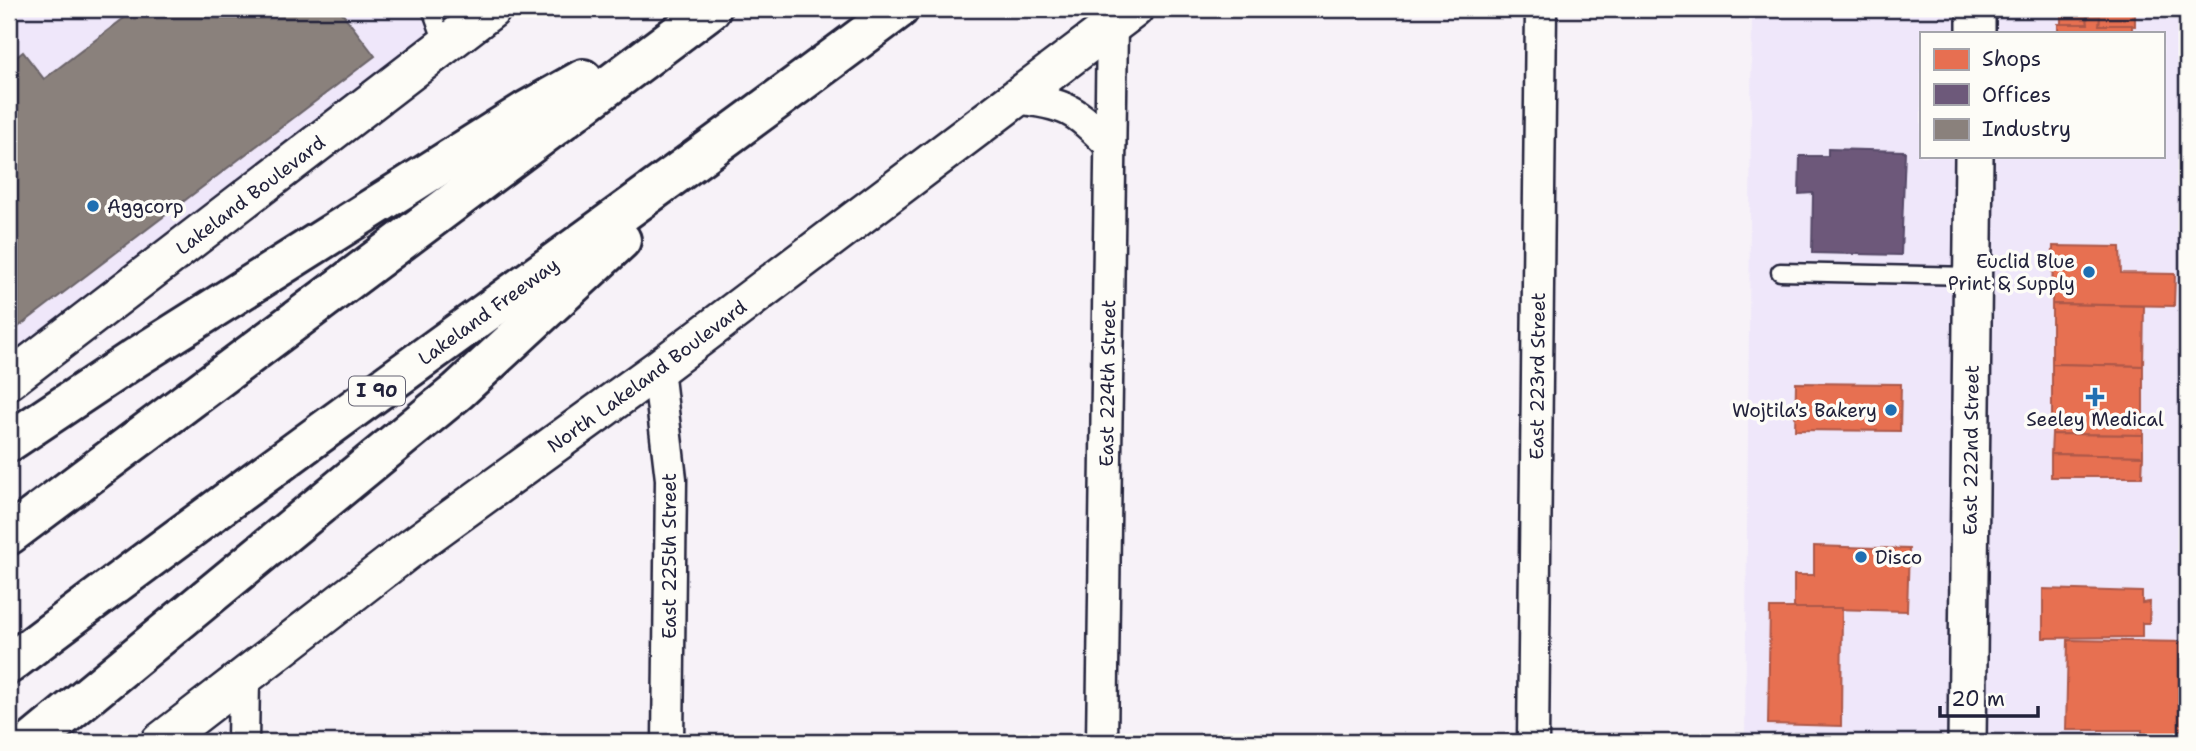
<svg xmlns="http://www.w3.org/2000/svg" width="2196" height="751" viewBox="0 0 2196 751" font-family="'Shantell Sans',sans-serif">
	<style>
		.built { fill: #efe7fa; fill-rule: evenodd }
		.shops { fill: #e76f51; stroke: #ac584a; stroke-width: 2 }
		.offices { fill: #6d597a; stroke: #564867; stroke-width: 2 }
		.industry { fill: #8a817c; stroke: #6b6468; stroke-width: 2 }
		.lines { fill: none; stroke-linecap: round; stroke-linejoin: round }
		.service-casing { stroke: #22223b; stroke-width: 21 }
		.minor-casing { stroke: #22223b; stroke-width: 35 }
		.tertiary-casing { stroke: #22223b; stroke-width: 42 }
		.motorway-casing { stroke: #22223b; stroke-width: 44 }
		.service { stroke: #fdfcf7; stroke-width: 16 }
		.minor { stroke: #fdfcf7; stroke-width: 30 }
		.tertiary { stroke: #fdfcf7; stroke-width: 37 }
		.motorway { stroke: #fdfcf7; stroke-width: 38 }
		.poi-dot { fill: #1f6fb2; stroke: #fdfcf7; stroke-width: 2.5 }
		.labels { text-anchor: middle; stroke-width: 7; stroke-linejoin: round; paint-order: stroke }
		.shield { fill: #fdfcf7; stroke: #646373; stroke-width: 2 }
		.shield-label { font-size: 18px; font-weight: bold; fill: #22223b }
		.street-label { font-size: 19px; fill: #22223b; stroke: #fdfcf7 }
		.poi-label { font-size: 19px; fill: #22223b; stroke: #fdfcf7; text-anchor: start }
	</style>
	<rect width="100%" height="100%" fill="#f7f2f8"/>
	<filter id="ink" filterUnits="userSpaceOnUse"><feTurbulence type="fractalNoise" baseFrequency=".0143" numOctaves="2"/><feDisplacementMap in="SourceGraphic" scale="14" xChannelSelector="R" yChannelSelector="G"/><feConvolveMatrix kernelMatrix="1 2 1 2 8 2 1 2 1" color-interpolation-filters="sRGB"/></filter>
	<g filter="url(#ink)">
		<g class="built">
			<path d="M9,9H492L9,380Z"/>
			<path d="M1662,9H2187V742H1745L1752,11ZM1921,33H2163V156H1921Z"/>
		</g>
		<g class="shops">
			<path d="M2061,9H2173V12L2135,13V26L2099,25L2100,16L2087,17L2088,24H2061Z"/>
			<path d="M2100,16L2099,25H2132V33H2058V24H2088L2087,17Z"/>
			<path d="M2053,246L2120,247L2121,273L2175,274L2174,306L2052,304Z"/>
			<path d="M2052,304L2144,306L2143,366L2052,364Z"/>
			<path d="M2052,364L2143,366V435L2052,434Z"/>
			<path d="M1796,383L1901,384L1900,431L1795,430Z"/>
			<path d="M2052,434L2143,435V456L2051,454Z"/>
			<path d="M2051,454L2143,456L2142,477H2051Z"/>
			<path d="M1814,546L1909,549L1907,611L1794,608V575H1814Z"/>
			<rect x="2183" y="572" width="4" height="44"/>
			<path d="M2043,589L2142,592V603L2150,602L2149,623H2142V637L2043,638Z"/>
			<path d="M1770,608H1842L1841,726L1768,724Z"/>
			<path d="M2068,640L2187,642V742H2142V730H2066Z"/>
		</g>
		<path class="offices" d="M1828,149L1905,151L1901,255L1812,253L1813,193L1799,194L1800,156H1828Z"/>
		<path class="industry" d="M136,9H339L375,56L9,334V63L23,52L44,79Z"/>
		<g class="lines">
			<g class="service-casing">
				<g id="service">
					<path d="M431,9L444,45"/>
					<path d="M1780,272L1973,276"/>
				</g>
			</g>
			<g class="minor-casing">
				<g id="minor">
					<path d="M1016,98C1067,104 1074,109 1110,145"/>
					<path d="M658,369L671,479L668,742"/>
					<path d="M243,742L244,679"/>
					<path id="s1" d="M1102,742L1112,25"/>
					<path id="s2" d="M1533,742L1541,9"/>
				</g>
			</g>
			<g class="tertiary-casing">
				<g id="tertiary">
					<path d="M1976,33V9"/>
					<path id="s3" d="M9,380L492,9"/>
					<path id="s4" d="M160,742L411,548L658,369L1134,9"/>
					<path id="s5" d="M1967,742L1974,156"/>
				</g>
			</g>
			<g class="motorway-casing">
				<g id="motorway">
					<path d="M9,442L135,358L526,111L583,79"/>
					<path d="M9,535L711,9"/>
					<path id="s6" d="M9,664C303,441 605,230 899,9"/>
					<path d="M32,742L458,391L621,240"/>
				</g>
			</g>
			<use href="#service" class="service"/>
			<use href="#minor" class="minor"/>
			<use href="#tertiary" class="tertiary"/>
			<use href="#motorway" class="motorway"/>
		</g>
	</g>
	<g class="poi-dot">
		<circle cx="93" cy="206" r="7"/>
		<circle cx="2089" cy="272" r="7"/>
		<path d="M2091.5 386.5h7v7h7v7h-7v7h-7v-7h-7v-7h7z"/>
		<circle cx="1891" cy="410" r="7"/>
		<circle cx="1861" cy="557" r="7"/>
	</g>
	<g class="labels">
		<rect class="shield" x="349" y="376.5" width="56" height="29" rx="5"/>
		<g class="shield-label">
			<text x="377" y="397">I 90</text>
		</g>
		<g class="street-label">
			<text dy="7" stroke="none"><textPath href="#s3" startOffset="304">Lakeland Boulevard</textPath></text>
			<text dy="7" stroke="none"><textPath href="#s6" startOffset="595">Lakeland Freeway</textPath></text>
			<text dy="7" stroke="none"><textPath href="#s4" startOffset="609">North Lakeland Boulevard</textPath></text>
			<text dy="7" stroke="none"><textPath href="#s2" startOffset="366">East 223rd Street</textPath></text>
			<text dy="7" stroke="none"><textPath href="#s1" startOffset="359">East 224th Street</textPath></text>
			<text dy="7" stroke="none"><textPath href="#s5" startOffset="292">East 222nd Street</textPath></text>
			<text transform="translate(669 556) rotate(-90)" y="7">East 225th Street</text>
		</g>
		<g class="poi-label">
			<text x="107" y="213">Aggcorp</text>
			<text x="2075" y="268" text-anchor="end">Euclid Blue<tspan x="2075" dy="22">Print &amp; Supply</tspan></text>
			<text x="1877" y="417" text-anchor="end">Wojtila's Bakery</text>
			<text x="2095" y="426" text-anchor="middle">Seeley Medical</text>
			<text x="1875" y="564">Disco</text>
		</g>
	</g>
	<rect width="2196" height="751" fill="none" stroke="#fdfcf7" stroke-width="35"/>
	<rect x="18" y="18" width="2161" height="716" fill="none" stroke="#22223b" stroke-width="2.5" filter="url(#ink)"/>
	<rect x="1920" y="32" width="245" height="126" fill="#fdfcf7" stroke="#a5a5ac" stroke-width="2"/>
	<rect x="1934" y="49" width="35" height="21" fill="#e76f51" stroke="#a5a5ac" stroke-width="2"/>
	<text x="1982" y="66" font-size="21" fill="#22223b">Shops</text>
	<rect x="1934" y="84" width="35" height="21" fill="#6d597a" stroke="#a5a5ac" stroke-width="2"/>
	<text x="1982" y="102" font-size="21" fill="#22223b">Offices</text>
	<rect x="1934" y="119" width="35" height="21" fill="#8a817c" stroke="#a5a5ac" stroke-width="2"/>
	<text x="1982" y="136" font-size="21" fill="#22223b">Industry</text>
	<path d="M1940 706v10h98v-10" fill="none" stroke="#22223b" stroke-width="3.5"/>
	<text x="1951" y="706" font-size="21" fill="#22223b" stroke="#fdfcf7" stroke-width="5" paint-order="stroke">20 m</text>
</svg>
